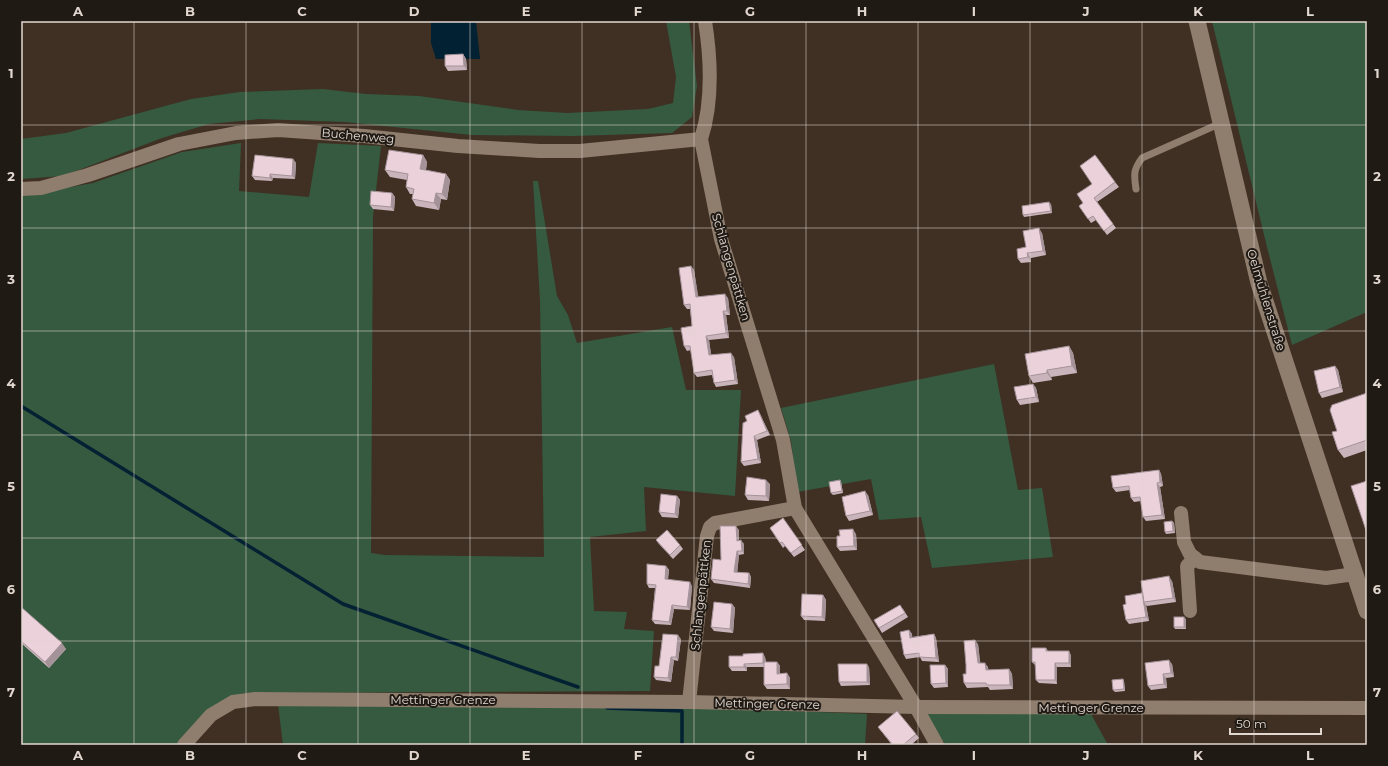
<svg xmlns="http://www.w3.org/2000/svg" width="1388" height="766" viewBox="0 0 1388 766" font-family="Montserrat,sans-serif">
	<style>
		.green { fill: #355a3f }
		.water { fill: #022133 }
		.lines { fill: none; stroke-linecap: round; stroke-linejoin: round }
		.stream { stroke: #022133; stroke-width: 3.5 }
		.service { stroke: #8f7d6e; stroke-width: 7 }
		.minor { stroke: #8f7d6e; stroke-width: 14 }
		.tertiary { stroke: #8f7d6e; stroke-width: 17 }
		.wall { fill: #cab4bb }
		.shaded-wall { fill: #a49299 }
		.building { fill: #ebd1da; stroke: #a49299 }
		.grid { fill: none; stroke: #e2d8d0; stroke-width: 1; stroke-opacity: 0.55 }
		.labels { text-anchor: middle; stroke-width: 4; stroke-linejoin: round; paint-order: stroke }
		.street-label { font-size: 12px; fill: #e2d8d0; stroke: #201a14 }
		.neatline { fill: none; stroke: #e2d8d0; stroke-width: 1.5 }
		.grid-label { font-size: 13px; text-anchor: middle; font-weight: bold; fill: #e2d8d0 }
	</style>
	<rect width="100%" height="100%" fill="#3f3023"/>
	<g class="green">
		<path d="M666,21H689L697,86L692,117L672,133L573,136L472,135L345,122L260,119L209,124L162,138L63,176L21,179V139L66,133L191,99L240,92L323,89L366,94L419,96L518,110L567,113L648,109L673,103L676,77Z"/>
		<path d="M1212,21H1367V312L1292,345L1267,247Z"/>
		<path d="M241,143L239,191L309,197L318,143L381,146L373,217L371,553L385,555L544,557L540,301L533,181H538L557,296L568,315L577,343L672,327L686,390H741L735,496L644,487L646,531L590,537L594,611L627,612L624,629L654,631L650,691L245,693L229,698L178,745H21V196L93,183L182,152Z"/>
		<path d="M994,364L1018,490L1042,488L1053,557L932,568L921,517L879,520L871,479L797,492L791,441L781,408Z"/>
		<path d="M278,704H613L867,714L865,745H283Z"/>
		<path d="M927,714H1091L1108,745H946L942,740Z"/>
	</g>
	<path class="water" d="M431,21H476L480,59H436L431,43Z"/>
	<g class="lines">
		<g class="stream">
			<path d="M21,406L343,604L578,687"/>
			<path d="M607,708L682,711V745"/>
		</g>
		<path class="service" d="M1136,189C1134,175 1133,170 1142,158L1221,123"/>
		<g class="minor">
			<path d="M705,21C711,59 713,102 701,139L721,239L783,440L795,508L916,707L937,745"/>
			<path d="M21,189L41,188L88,175L179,144L236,133L278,130L364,136L458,146L539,151H580L701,139"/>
			<path d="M1181,513L1184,542L1190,554L1200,562L1326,578L1355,574"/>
			<path d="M1190,611L1187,566L1195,558"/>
			<path d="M689,702L707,536L710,527L715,523L795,508"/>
			<path d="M184,745L211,715L233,702L255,699L689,702L916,707L1367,708"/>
		</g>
		<path class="tertiary" d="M1197,21L1259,283L1367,611"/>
	</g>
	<g class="wall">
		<path d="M463,54L466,59L467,70L448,71L445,66Z"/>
		<path d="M423,155L427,162L426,170L446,174L450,180L447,200L441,199L439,210L416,206L412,199L413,194H410L406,187L407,180L390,177L385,170Z"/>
		<path d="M293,159L296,163L295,179L273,178L272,181L255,180L252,176Z"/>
		<path d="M1115,182L1119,187L1097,202L1116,228L1107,235L1096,220L1091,223L1079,206Z"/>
		<path d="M392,193L395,197L394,211L373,209L370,205Z"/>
		<path d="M1051,204L1052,213L1024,217L1023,215Z"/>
		<path d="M1042,233L1046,255L1031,258V262L1021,263L1018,259L1026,247Z"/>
		<path d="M691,266L694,270L698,297L728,298L730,315H726L729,338L709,340L711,355L734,357L738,384L716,387L714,383L712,375L697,377L694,373L691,350L687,351L684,346L692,326L690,309H687L684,305Z"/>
		<path d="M1069,346L1073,353L1077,373L1051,377L1052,380L1033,383L1029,376Z"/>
		<path d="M1335,366L1338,370L1343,392L1322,398L1319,393Z"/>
		<path d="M1033,384L1036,388L1039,402L1020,405L1017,400Z"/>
		<path d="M1367,393V450L1344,458L1338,450L1337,431Z"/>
		<path d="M760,414L770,435L757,440L761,463L744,466L741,462Z"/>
		<path d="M1159,470L1161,474L1163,486L1160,487L1165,519L1146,521L1143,517L1141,501L1134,502L1131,498L1130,490L1116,492L1113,488Z"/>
		<path d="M840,480L841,482L843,493L833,495L831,493Z"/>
		<path d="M770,484L769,501L748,500L745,495Z"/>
		<path d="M868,495L873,515L849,521L846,516Z"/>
		<path d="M677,496L680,500L678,518L662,517L659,512Z"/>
		<path d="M783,518L805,550L794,557L785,546L783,548L770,528Z"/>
		<path d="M1172,521L1174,523L1175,533L1166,534L1165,532Z"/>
		<path d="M739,530V540L744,544V554L739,555L737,572L749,573L751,577L750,588L714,583L711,579Z"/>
		<path d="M856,534L857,550L840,551L837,547Z"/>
		<path d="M656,540L680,545L683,549L673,559L659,544Z"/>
		<path d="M666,566L669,570L668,580L692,586L690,610L674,609L671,625L655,624L652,620L655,588H649L647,584Z"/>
		<path d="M1172,581L1176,602L1147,606L1146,605L1149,621L1129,624L1126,620V604L1142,593L1143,596Z"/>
		<path d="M823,595L826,600L825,621L804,620L801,616Z"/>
		<path d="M732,604L735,608L733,633L714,631L711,627Z"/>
		<path d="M21,607L66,649L49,668L21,643Z"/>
		<path d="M903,609L908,617L882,633L879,628Z"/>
		<path d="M1186,619V629H1175L1174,627Z"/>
		<path d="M909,630L912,634V637L934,634L936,638L939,662L922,661L920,657L906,659L904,655Z"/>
		<path d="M681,639L678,661L674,660L671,682L656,680L654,677Z"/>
		<path d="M978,644L980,663L988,667V670L1009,669L1012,674L1013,689L990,690L988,687L967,688L964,683L966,674Z"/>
		<path d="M1046,648L1048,651L1071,655V667H1057V684L1039,683L1036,680V666L1032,662Z"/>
		<path d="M743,656L765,657L766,662H777L780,666V674L787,673L790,678V689H767L764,685V667H747V671H732L729,667Z"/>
		<path d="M1172,664L1174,677L1166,678L1167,688L1151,690L1148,686Z"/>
		<path d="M945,665L948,669V687L934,688L931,684Z"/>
		<path d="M869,667L870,685L841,686L839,682Z"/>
		<path d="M1123,679L1124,681L1125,691L1115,692L1113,690Z"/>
		<path d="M878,727L916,734L919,738L911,745H892Z"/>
	</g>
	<g class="shaded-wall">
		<path d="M463,54L466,59L467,70L464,66Z"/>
		<path d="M423,155L427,162L425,176L420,169Z"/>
		<path d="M293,159L296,163L295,179L292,176Z"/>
		<path d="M270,174L273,178L272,181L270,178Z"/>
		<path d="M446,174L450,180L447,200L442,194Z"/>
		<path d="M392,193L395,197L394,211L391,207Z"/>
		<path d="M436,193L441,199L439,210L434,203Z"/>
		<path d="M1049,202L1051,204L1052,213L1051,211Z"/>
		<path d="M1039,228L1042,233L1046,255L1043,251Z"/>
		<path d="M1027,253L1031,258V262L1028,257Z"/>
		<path d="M691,266L694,270L699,301L696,297Z"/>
		<path d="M725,294L728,298L730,315L727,311Z"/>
		<path d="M723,311L726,315L729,338L726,333Z"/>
		<path d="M706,336L709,340L712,360L709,355Z"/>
		<path d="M1069,346L1073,353L1077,373L1072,366Z"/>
		<path d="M731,353L734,357L738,384L735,380Z"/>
		<path d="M1335,366L1338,370L1343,392L1340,387Z"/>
		<path d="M1047,370L1051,377L1052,380L1047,373Z"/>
		<path d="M1033,384L1036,388L1039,402L1036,397Z"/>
		<path d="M758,410L760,414L770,435L767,431Z"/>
		<path d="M754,436L757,440L761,463L758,459Z"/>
		<path d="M1159,470L1161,474L1163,486L1160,482Z"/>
		<path d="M766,480L770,484L769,501L766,496Z"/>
		<path d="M840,480L841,482L843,493L842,491Z"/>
		<path d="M1157,483L1160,487L1165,519L1162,515Z"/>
		<path d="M865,491L868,495L873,515L870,511Z"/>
		<path d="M677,496L680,500L678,518L675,514Z"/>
		<path d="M1172,521L1174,523L1175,533L1173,531Z"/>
		<path d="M736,526L739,530V544L737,541Z"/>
		<path d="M853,529L856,534L857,550L854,546Z"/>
		<path d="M741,540L744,544V554L742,551Z"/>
		<path d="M737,551L739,555L737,576L734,572Z"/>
		<path d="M666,566L669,570L667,583L665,579Z"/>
		<path d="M749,573L751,577L750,588L748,584Z"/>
		<path d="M1169,576L1172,581L1176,602L1173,598Z"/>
		<path d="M690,582L692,586L690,610L687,607Z"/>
		<path d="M1142,593L1145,598L1144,602L1146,605L1149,621L1146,617Z"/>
		<path d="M823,595L826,600L825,621L822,617Z"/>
		<path d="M732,604L735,608L733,633L730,629Z"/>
		<path d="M672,605L674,609L671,625L669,622Z"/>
		<path d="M1184,617L1186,619V629L1184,627Z"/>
		<path d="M909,630L912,634L913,642L910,638Z"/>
		<path d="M934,634L936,638L939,662L936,658Z"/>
		<path d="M678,635L681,639L678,661L676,657Z"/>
		<path d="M975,640L978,644L981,668L978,663Z"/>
		<path d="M62,643L66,649L49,668L45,662Z"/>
		<path d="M1069,651L1071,655V667L1069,663Z"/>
		<path d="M763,653L765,657L766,667L763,663Z"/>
		<path d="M671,657L674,660L671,682L668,678Z"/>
		<path d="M1169,660L1172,664L1174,677L1171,673Z"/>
		<path d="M777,662L780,666V678L777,674Z"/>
		<path d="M985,663L988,667L989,674L986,670Z"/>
		<path d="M1055,663L1057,667V684L1055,680Z"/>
		<path d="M744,664L747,667V671L744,667Z"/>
		<path d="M867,664L869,667L870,685L867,682Z"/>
		<path d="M945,665L948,669V687L946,683Z"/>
		<path d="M1009,669L1012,674L1013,689L1010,685Z"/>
		<path d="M787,673L790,678V689L787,684Z"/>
		<path d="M1163,674L1166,678L1167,688L1164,684Z"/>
		<path d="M1123,679L1124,681L1125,691L1124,689Z"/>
	</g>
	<g class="building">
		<path d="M463,54L464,66H445V55Z"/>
		<path d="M389,150L423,155L420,169L446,174L442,194L436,193L434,203L412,199L414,189L406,187L408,174L385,170Z"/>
		<path d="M255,155L293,159L292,176L270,174V178L252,176Z"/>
		<path d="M1095,155L1115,182L1094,198L1113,224L1104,231L1093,216L1088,219L1079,206L1083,203L1077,194L1092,184L1080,166Z"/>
		<path d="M371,191L392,193L391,207L370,205Z"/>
		<path d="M1049,202L1051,211L1023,215L1022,206Z"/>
		<path d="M1039,228L1043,251L1027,253L1028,257L1018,259L1017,249L1026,247L1023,231Z"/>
		<path d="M691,266L696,297L725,294L727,311H723L726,333L706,336L709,355L731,353L735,380L714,383L712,370L694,373L690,346H684L681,328L692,326L690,304L684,305L679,268Z"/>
		<path d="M1069,346L1072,366L1047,370V373L1029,376L1025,354Z"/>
		<path d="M1335,366L1340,387L1319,393L1314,371Z"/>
		<path d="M1033,384L1036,397L1017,400L1014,387Z"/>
		<path d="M1367,393V440L1338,450L1332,432L1337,431L1330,410L1332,405Z"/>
		<path d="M758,410L767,431L754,436L758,459L741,462L743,423L747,421L745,416Z"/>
		<path d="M1159,470L1160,482L1157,483L1162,515L1143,517L1140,497L1131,498L1129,486L1113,488L1111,476Z"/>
		<path d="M747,477L766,480V496L745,495Z"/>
		<path d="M840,480L842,491L831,493L829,482Z"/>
		<path d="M1367,481V533L1351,486Z"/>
		<path d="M865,491L870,511L846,516L842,497Z"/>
		<path d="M661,494L677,496L675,514L659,512Z"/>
		<path d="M783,518L802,545L791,553L782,542L780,543L770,528Z"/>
		<path d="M1172,521L1173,531L1165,532L1164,522Z"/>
		<path d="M720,526H736L737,541L741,540L742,551H737L734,572L749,573L748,584L711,579L713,559L721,560Z"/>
		<path d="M853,529L854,546L837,547V536H840L839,530Z"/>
		<path d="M667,530L680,545L670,555L656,540Z"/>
		<path d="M647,564L666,566L665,579L690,582L687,607L672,605L669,622L652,620L656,585L647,584Z"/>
		<path d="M1169,576L1173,598L1144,602L1141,581Z"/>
		<path d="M1142,593L1146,617L1126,620L1123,605L1126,604L1125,596Z"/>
		<path d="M802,594L823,595L822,617L801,616Z"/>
		<path d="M714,602L732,604L730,629L711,627Z"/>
		<path d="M900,605L905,613L879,628L874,620Z"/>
		<path d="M21,607L62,643L45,662L21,641Z"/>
		<rect x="1174" y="617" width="10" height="10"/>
		<path d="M909,630L910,638L934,634L936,658L919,657V653L904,655L900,632Z"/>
		<path d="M663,634L678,635L676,657H671L668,678L654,677L655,666H659Z"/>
		<path d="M975,640L978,663H985L986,670L1009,669L1010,685H987L986,683H964L963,674H966V665L964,641Z"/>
		<path d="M1032,648H1046V651H1069V663H1055V680H1036L1035,662H1032Z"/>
		<path d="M763,653V663L744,664V667H729V656H743V654Z"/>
		<path d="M1169,660L1171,673L1163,674L1164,684L1148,686L1145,663Z"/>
		<path d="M764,662H777V674L787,673V684L764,685Z"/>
		<path d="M838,664H867V682H839Z"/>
		<path d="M930,665H945L946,683L931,684Z"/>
		<path d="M1123,679L1124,689L1113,690L1112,680Z"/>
		<path d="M897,711L916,734L903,745H893L878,727Z"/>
	</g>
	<path class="grid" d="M134,21V745M246,21V745M358,21V745M470,21V745M582,21V745M694,21V745M806,21V745M918,21V745M1030,21V745M1142,21V745M1254,21V745M21,125H1367M21,228H1367M21,331H1367M21,435H1367M21,538H1367M21,641H1367"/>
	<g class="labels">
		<g class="street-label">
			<text transform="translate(358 136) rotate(5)" y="4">Buchenweg</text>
			<text transform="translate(731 267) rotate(74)" y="4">Schlangenpättken</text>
			<text transform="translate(1266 300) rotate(73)" y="4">Oelmühlenstraße</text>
			<text transform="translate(701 595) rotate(-84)" y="4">Schlangenpättken</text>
			<text x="443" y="704">Mettinger Grenze</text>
			<text transform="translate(767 704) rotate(1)" y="4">Mettinger Grenze</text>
			<text x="1091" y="712">Mettinger Grenze</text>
		</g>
	</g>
	<rect width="1388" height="766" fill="none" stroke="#201a14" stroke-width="44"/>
	<path d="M1230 728v6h91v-6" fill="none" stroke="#e2d8d0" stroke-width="2"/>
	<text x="1236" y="728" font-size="12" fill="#e2d8d0" stroke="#201a14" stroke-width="3" paint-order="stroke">50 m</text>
	<rect x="22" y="22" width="1344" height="722" class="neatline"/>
	<g class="grid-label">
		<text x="78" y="16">A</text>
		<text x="190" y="16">B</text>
		<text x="302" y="16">C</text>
		<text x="414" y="16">D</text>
		<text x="526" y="16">E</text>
		<text x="638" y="16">F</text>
		<text x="750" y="16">G</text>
		<text x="862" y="16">H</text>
		<text x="974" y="16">I</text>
		<text x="1086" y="16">J</text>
		<text x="1198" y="16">K</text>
		<text x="1310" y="16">L</text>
		<text x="11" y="78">1</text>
		<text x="1377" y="78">1</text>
		<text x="11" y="181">2</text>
		<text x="1377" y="181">2</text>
		<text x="11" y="284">3</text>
		<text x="1377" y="284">3</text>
		<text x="11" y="388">4</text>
		<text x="1377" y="388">4</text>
		<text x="11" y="491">5</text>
		<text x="1377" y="491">5</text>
		<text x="11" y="594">6</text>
		<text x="1377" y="594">6</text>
		<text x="11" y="697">7</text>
		<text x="1377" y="697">7</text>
		<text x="78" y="760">A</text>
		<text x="190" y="760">B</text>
		<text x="302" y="760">C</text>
		<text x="414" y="760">D</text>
		<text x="526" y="760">E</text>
		<text x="638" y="760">F</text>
		<text x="750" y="760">G</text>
		<text x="862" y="760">H</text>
		<text x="974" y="760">I</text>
		<text x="1086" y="760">J</text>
		<text x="1198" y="760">K</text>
		<text x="1310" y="760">L</text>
	</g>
</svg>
